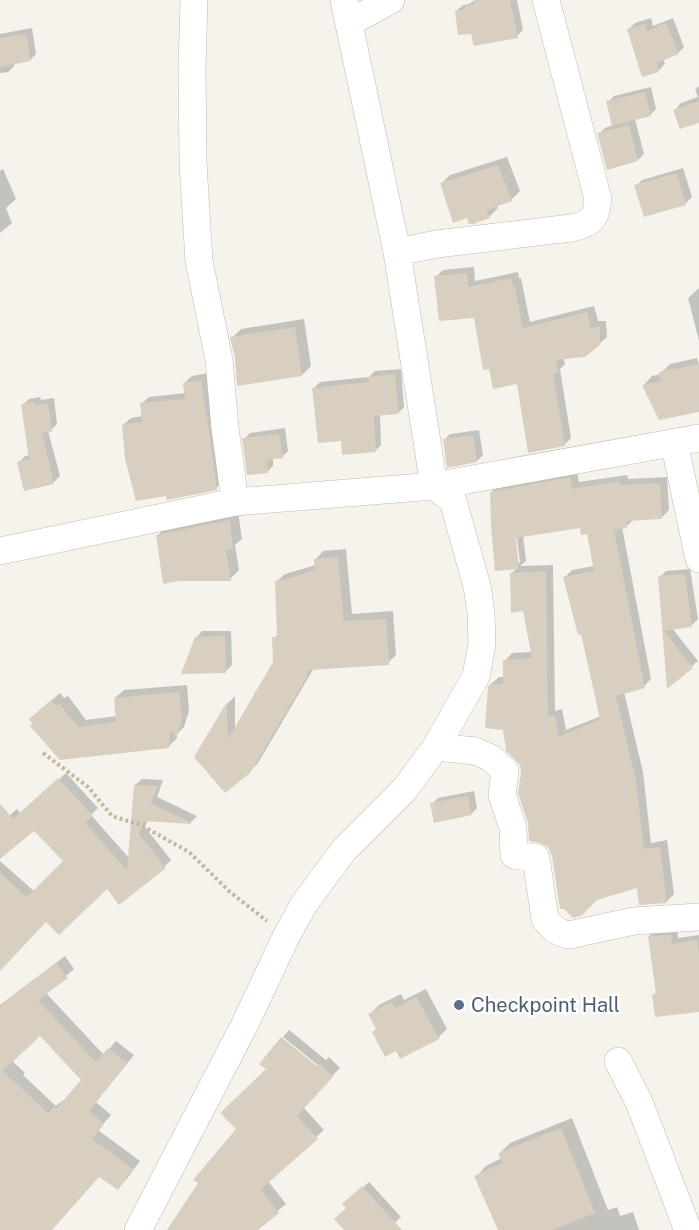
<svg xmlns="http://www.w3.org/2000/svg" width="699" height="1230" viewBox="0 0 699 1230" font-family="'Public Sans',sans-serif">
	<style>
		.shadow { fill: #0003; fill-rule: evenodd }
		.building { fill: #d8cfc1; fill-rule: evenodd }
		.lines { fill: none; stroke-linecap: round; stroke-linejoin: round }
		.street-casing { stroke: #c2bbae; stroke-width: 28 }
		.path { stroke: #c4b79f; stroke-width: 4; stroke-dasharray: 3 3; stroke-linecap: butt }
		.street { stroke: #fff; stroke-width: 27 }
		.service-dot { fill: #5c6f8a; stroke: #fff; stroke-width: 2 }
		.labels { text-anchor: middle; stroke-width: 5; stroke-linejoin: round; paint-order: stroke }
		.service-label { font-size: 20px; fill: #4e5e75; stroke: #fff; text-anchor: start }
	</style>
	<rect width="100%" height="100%" fill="#f6f3ec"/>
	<g class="shadow">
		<path d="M475,0H517L523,30L517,36L472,32L456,11L463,5L469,4Z"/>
		<path d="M651,18L653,26L673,18L684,47L678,53L663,59L665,64L659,70L643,75L629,29L635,23Z"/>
		<path d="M32,28L36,54L30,60L14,63V66L8,72L0,73V34Z"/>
		<path d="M699,86V121L675,110L681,103L698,97L695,90Z"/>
		<path d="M651,87L656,109L650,115L635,119L644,154L638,160L599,134L605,128L613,125L608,102L614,96Z"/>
		<path d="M507,157L520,191L511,200L497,205L498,208L489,217L468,216L441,184L450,175Z"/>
		<path d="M683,168L692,197L686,203L645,215L636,186L642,180Z"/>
		<path d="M3,169L16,199L6,208L12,223L0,233V171Z"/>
		<path d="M474,267L475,281L518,272L519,278H521L530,322L594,306L598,321H606L607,337L599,344L563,357L565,364L560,369L571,438L564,445L518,382L476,316L436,277L443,270Z"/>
		<path d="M699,288V341L688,298Z"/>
		<path d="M304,319L311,366L302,375L236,358L232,338L241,329Z"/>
		<path d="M697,358L699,365V408L644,385L652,376L661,374V373L670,364Z"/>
		<path d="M401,369L404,407L398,413L380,414L381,445L375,451L342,439L314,388L320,382L369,377L375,371Z"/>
		<path d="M208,373L223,481L216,488L123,425L131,418L143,416L141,404L149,397L186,393L184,383L192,376Z"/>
		<path d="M40,397L41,400L54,398L57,424L51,430L48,431L60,476L54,482L25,489L19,462L25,456L30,455L23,405L29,399Z"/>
		<path d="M285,428L288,451L282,457L273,458V466L267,472L244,439L250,433Z"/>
		<path d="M479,430L483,455L477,461L444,440L450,434Z"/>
		<path d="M577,471L579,482L627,475L628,479L667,477L669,510L662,517L634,519L627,526L622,527L651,679L644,686L624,692L643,772L651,843L667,840L674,894L666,902L638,886L553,855L522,773L521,764L504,729L491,684L499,677H505V661L512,653L532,652L524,609L512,573L517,568L491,492L499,485ZM582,526L588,532L594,566L572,570L565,577L582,633L601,716L566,730L562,709L555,711L553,565L520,566L526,561L523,535ZM513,530H516L520,563H517Z"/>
		<path d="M238,511L242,539L235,545L239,570L230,579L158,535L167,526Z"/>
		<path d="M346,549L352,614L393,611L396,655L388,663L314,668L258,763L249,772L196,757L228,703L235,696V729L274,663V638L279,633L276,582L285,574L316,565L315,560L323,551Z"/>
		<path d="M690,569L698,619L692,625L672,628L698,661L668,686L660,577L666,571Z"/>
		<path d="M202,631H231L232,665L226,671L196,638Z"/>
		<path d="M187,685L189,711L184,727L177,734V738L168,747L61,759L39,711L60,693L64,698L68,696L86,720L117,716L115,698L124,690Z"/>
		<path d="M66,773L98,808L91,815L130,859L135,785L142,779L163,780L157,797L197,816L190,823L148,819L145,827L171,860L165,866L107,886L47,920L0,943V861L34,891L65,861L34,829L0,857V824L17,809L21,814Z"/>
		<path d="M474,791L477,808L471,814L432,804L438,798Z"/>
		<path d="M677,928L678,938L699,935V1010L653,995L657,992L649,936L656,930Z"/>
		<path d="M65,956L74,969L46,993L104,1055L116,1041L134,1055L96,1102L111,1115L98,1130L140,1161L126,1180L118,1188L99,1175L51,1230H0V1005ZM40,1034L83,1080L64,1102L63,1100L56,1106L23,1075L25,1073L12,1061Z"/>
		<path d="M426,989L447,1029L438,1038L397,1049L377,1028L370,1014L379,1005L401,994L404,1000Z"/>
		<path d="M289,1030L326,1060L329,1057L340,1068L303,1107L324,1130L268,1181L286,1204L255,1230H168L324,1070L283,1037Z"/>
		<path d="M572,1118L608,1210L617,1207L620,1216L633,1212L639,1230H500L476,1177L486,1166L502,1158L500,1153L510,1143Z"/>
		<path d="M369,1182L401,1217L387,1230H347L348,1208L344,1205Z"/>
	</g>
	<g class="building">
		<path d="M474,0H510L518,38L474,46L471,34L458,35L455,11L466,9L465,6L475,4Z"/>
		<path d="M666,23L679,54L657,63L659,72L642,77L627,29L645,24L647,31Z"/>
		<path d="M26,34L31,61L0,67V38Z"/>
		<path d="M645,92L651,116L612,126L606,101Z"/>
		<path d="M699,101V123L680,129L673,110Z"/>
		<path d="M629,125L638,161L607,170L597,133Z"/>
		<path d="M498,165L512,201L487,210L490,218L473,224H469L467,218L453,223L440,183Z"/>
		<path d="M677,173L686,205L644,217L634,185Z"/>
		<path d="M467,273L468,287L511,278L513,285L514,284L523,328L587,312L591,328L600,327V345L585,357L556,360L559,372L553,374L565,446L528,453L517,384L493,389L489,369L483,370L474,318L439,321L434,276Z"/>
		<path d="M295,327L302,376L237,386L235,358L230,337Z"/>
		<path d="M699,364V412L659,420L642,385L661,381L659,372Z"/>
		<path d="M395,374L399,414L374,416L376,452L342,455L341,441L318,443L312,388L369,382L368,377Z"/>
		<path d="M201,380L210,437L217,490L167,500L166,496L136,501L125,459L122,424L142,422L140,403L185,399L183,383Z"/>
		<path d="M34,402L35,405L48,403L52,432L42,433L54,484L24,491L17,462L29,459L21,404Z"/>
		<path d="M279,434L283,458L267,460L268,473L247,475L242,438Z"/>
		<path d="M473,435L477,462L447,468L443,439Z"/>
		<path d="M570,477L572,489L620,481L621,485L660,483L662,519L626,521L627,528L614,530L645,688L616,696L636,781L644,849L660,847L667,903L639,905L637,888L597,900L581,916L573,918L564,909H560L552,856L548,847L539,843L529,841L528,823L518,793L521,773L520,765L506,751L503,730L485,728L488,687L490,684H503V660L532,658L523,611L511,613L510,573L546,571L548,717L555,716L559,737L600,719L581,634L578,635L563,577L594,571L587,534L581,535L580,528L516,538L519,569L495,571L491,526L490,492Z"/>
		<path d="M230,520L233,550H226L231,581H179L163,584L156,535Z"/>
		<path d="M338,557L344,621L386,619L389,665L308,670V675L250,773L225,793L194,757L227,702L228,739L273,662L272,637H277L275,581L283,580L315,570L314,559Z"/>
		<path d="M685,574L692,627L664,631L693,668L667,689L658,576Z"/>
		<path d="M225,636L226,673L181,674L195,637Z"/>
		<path d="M179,692L182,721L176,737L170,731L169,748L60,760L30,726L33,724L29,719L51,700L56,706L59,703L78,727L116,722L114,698Z"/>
		<path d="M58,778L93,816L85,823L127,870L134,785L158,786L151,803L191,823V824L144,821L139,834L166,868L119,905L107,889L59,935L46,922L0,971V873L27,897L63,861L34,831L0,859V804L13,819Z"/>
		<path d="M468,796L472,815L434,823L430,803Z"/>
		<path d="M671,935L672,944L697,940L699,954V1012L655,1017L652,995L656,994L648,936Z"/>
		<path d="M56,963L68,978L38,1000L96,1062L108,1048L127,1063L89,1111L104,1124L92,1139L133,1169L118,1190L99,1177L52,1230H0V1006ZM40,1036L81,1080L56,1109L54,1107L48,1113L3,1071Z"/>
		<path d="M417,997L439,1039L400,1059L396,1051L385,1057L372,1032L376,1029L368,1014L391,1002L395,1008Z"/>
		<path d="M281,1037L317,1066L320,1063L333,1077L297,1116L318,1139L261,1189L279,1213L258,1230H167L198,1183L193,1180L236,1129L220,1113L266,1069L259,1064Z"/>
		<path d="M561,1128L595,1213L552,1230H498L474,1176L502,1163L498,1153Z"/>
		<path d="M362,1186L380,1206L402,1230H344L334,1219L346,1208L342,1204Z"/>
	</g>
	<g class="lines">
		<g class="street-casing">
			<g id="street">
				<path d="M194,0L192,67L193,163L199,261L219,360L225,428L235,502"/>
				<path d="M349,23L391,0"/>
				<path d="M397,252L437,244L571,228C591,224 596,220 598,199L546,0"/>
				<path d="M674,442L699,559"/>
				<path d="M0,551L235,502L434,486L699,438"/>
				<path d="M436,747L475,751L491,758L505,771L502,795L513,828L514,855L536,858L545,919C552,928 558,933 569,935L634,921L699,917"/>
				<path d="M618,1061L639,1102L688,1230"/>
				<path d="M138,1230L245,1024L286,937L304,904L344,850L404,790L436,747L476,676L482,644L481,613L477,586L453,501L434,486L397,252L344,0"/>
			</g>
		</g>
		<path class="path" d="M43,753L88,787L112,816L141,825L189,852L230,892L267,921"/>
		<use href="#street" class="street"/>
	</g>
	<circle class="service-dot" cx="459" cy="1005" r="6"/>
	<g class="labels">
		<g class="service-label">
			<text x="471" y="1012">Checkpoint Hall</text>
		</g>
	</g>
</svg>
